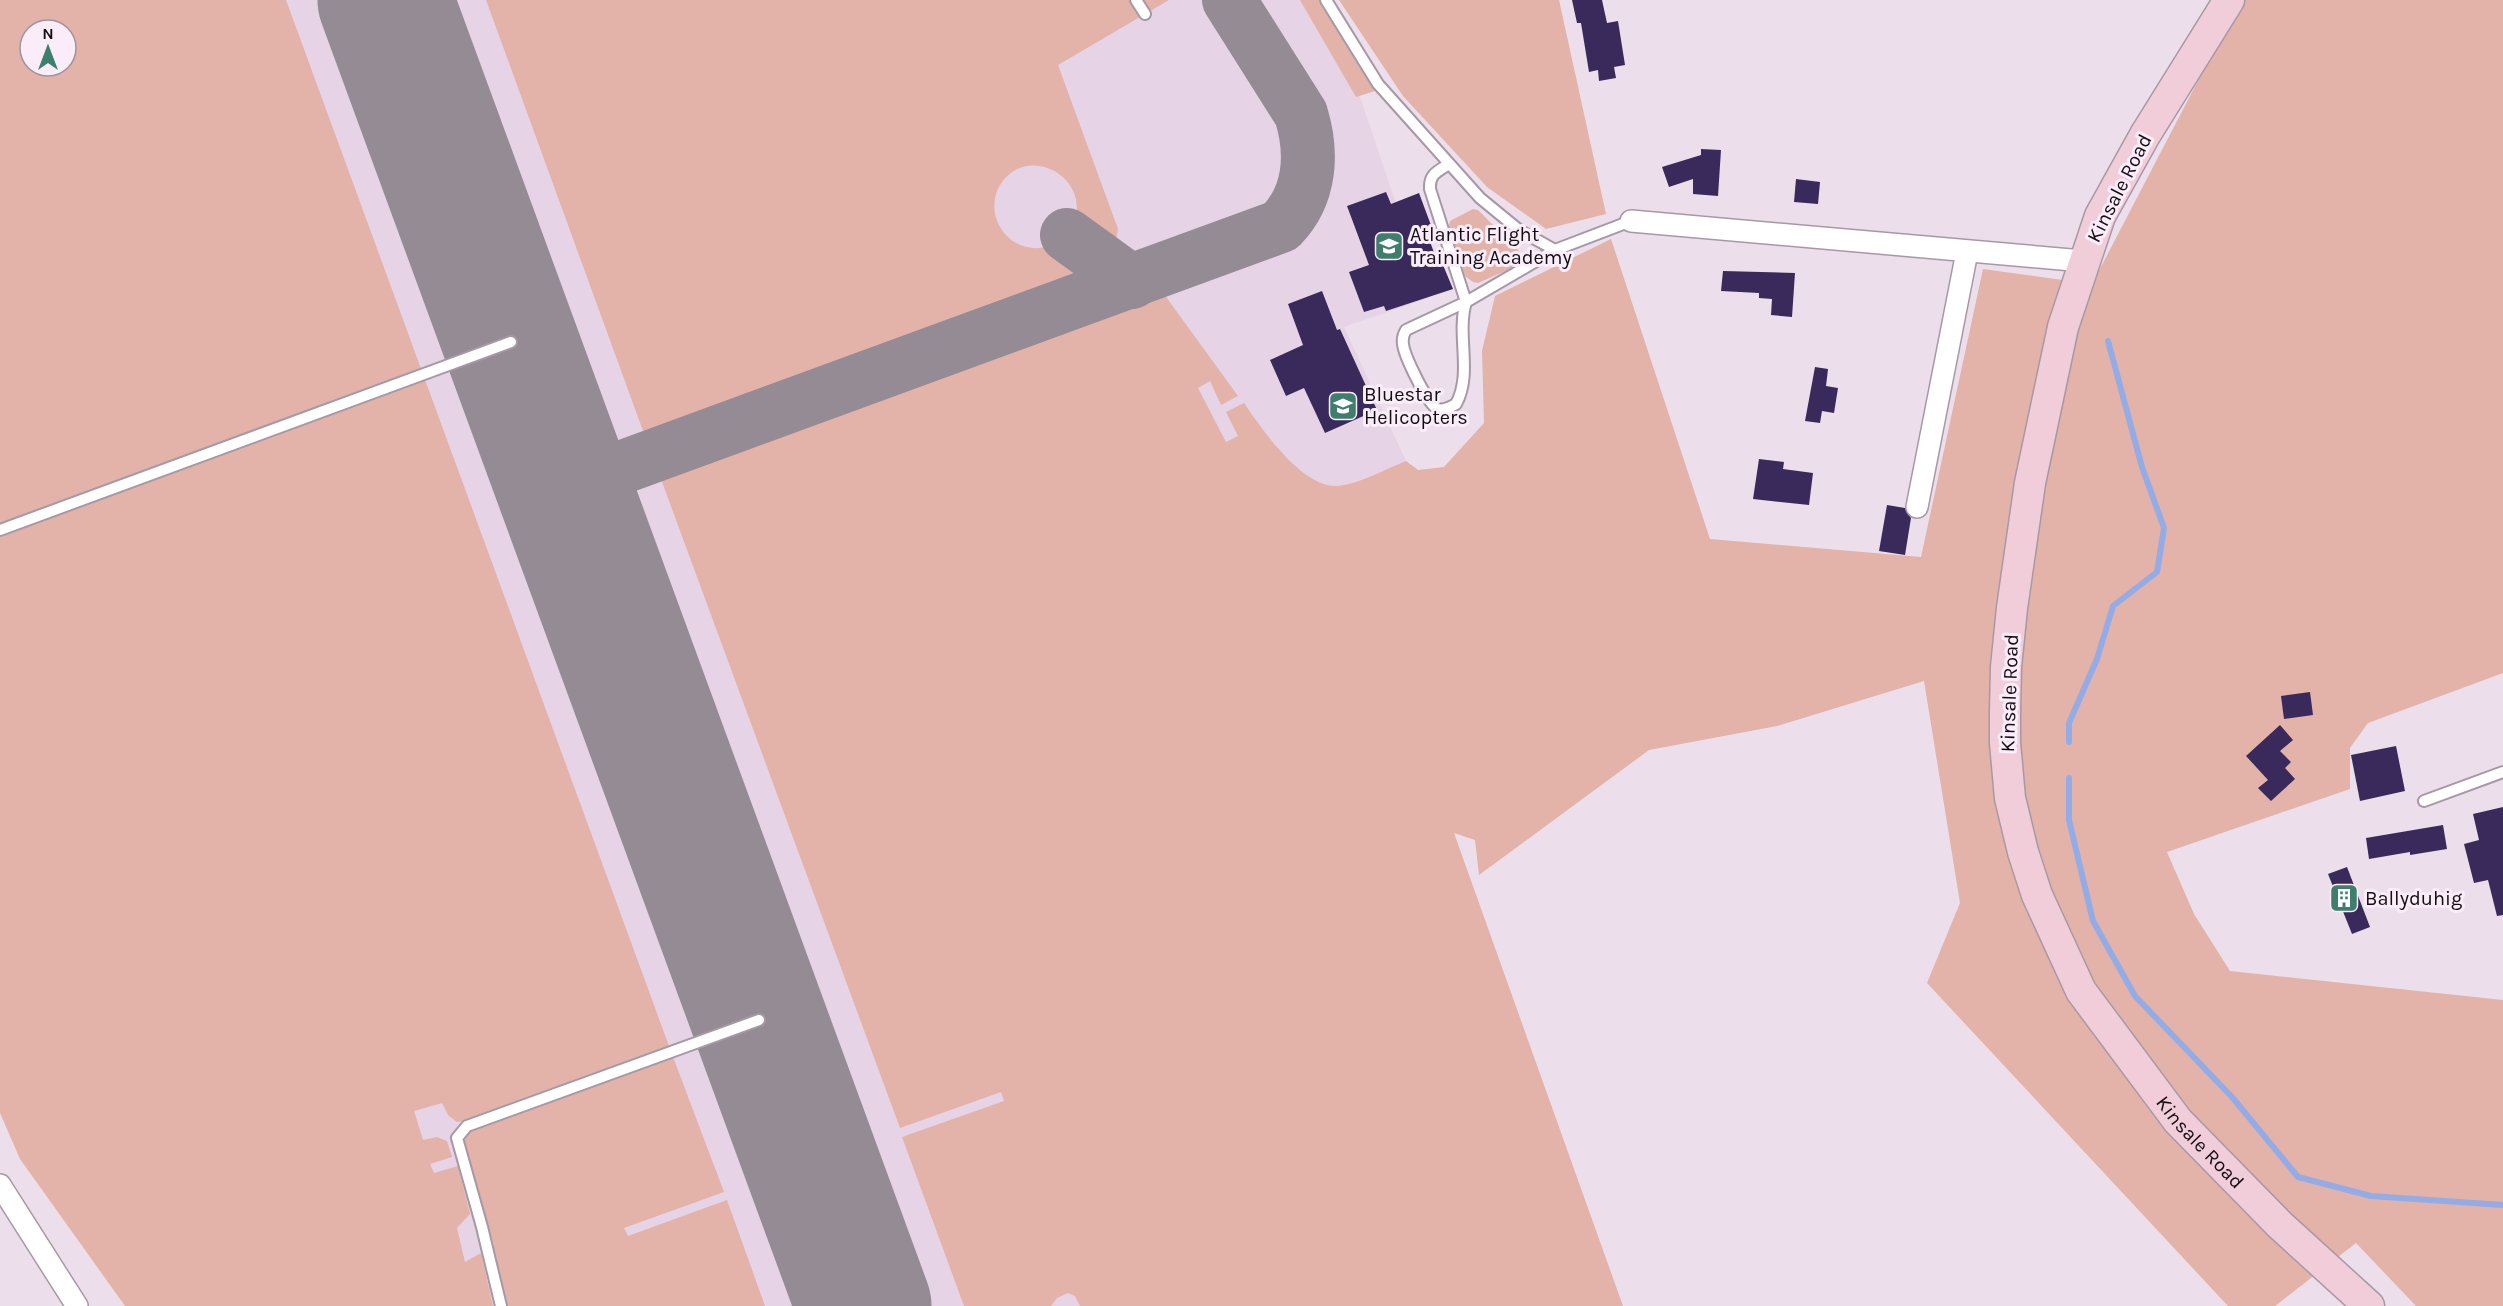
<svg xmlns="http://www.w3.org/2000/svg" width="2503" height="1306" viewBox="0 0 2503 1306" font-family="Karla,sans-serif">
	<style>
		.built { fill: #e6d3e5; fill-rule: evenodd }
		.green { fill: #e3b2a9; fill-rule: evenodd }
		.lines { fill: none; stroke-linecap: round; stroke-linejoin: round }
		.stream { stroke: #94ace6; stroke-width: 6 }
		.taxiway { stroke: #948b94; stroke-width: 54 }
		.runway { stroke: #948b94; stroke-width: 135 }
		.building { fill: #3a295b }
		.service-casing { stroke: #a699a5; stroke-width: 14 }
		.minor-casing { stroke: #a699a5; stroke-width: 24 }
		.secondary-casing { stroke: #a699a5; stroke-width: 33 }
		.service { stroke: #fff; stroke-width: 10 }
		.minor { stroke: #fff; stroke-width: 21 }
		.secondary { stroke: #f1cdda; stroke-width: 30 }
		.labels { text-anchor: middle; stroke-width: 6; stroke-linejoin: round; paint-order: stroke }
		.street-label { font-size: 20px; fill: #120e12; stroke: #faedf9 }
		.poi-label { font-size: 20px; fill: #120e12; stroke: #faedf9; text-anchor: start }
	</style>
	<rect width="100%" height="100%" fill="#ecdfeb"/>
	<path class="built" d="M0,0H1308L1359,94L1428,298L1344,327L1406,461L1418,470L1325,506L1623,1306H125ZM30,30H66V66H30Z"/>
	<g class="green">
		<path d="M0,0H286L669,1046L465,1121L457,1122L448,1115L442,1103L414,1111L423,1140L437,1137L447,1141L452,1157L430,1164L434,1173L458,1166L470,1214L457,1228L465,1262L481,1253L493,1306H125L20,1159L0,1113ZM30,30H66V66H30Z"/>
		<path d="M486,0H1169L1058,65L1118,229L1113,258L1073,226C1094,176 1024,141 999,187C985,213 1004,246 1033,248C1043,249 1051,245 1059,241L1068,245L1102,271L1093,280L646,439Z"/>
		<path d="M1300,0H1320L1375,91L1356,97Z"/>
		<path d="M1339,0H1559L1606,214L1546,229L1487,187L1403,96Z"/>
		<path d="M2244,0H2503V673L2368,723L2350,748V789L2167,852L2194,914L2230,971L2503,1000V1306H2416L2356,1243L2275,1306H2228L1927,983L1960,903L1924,681L1777,726L1649,750L1479,875L1475,840L1454,833L1623,1306H1080L1075,1296L1068,1293L1057,1298L1051,1306H964L902,1137L1004,1101L1001,1092L900,1128L658,471L1161,290L1238,396L1221,405L1210,381L1198,388L1226,442L1238,436L1226,412L1244,403C1262,429 1306,495 1344,485C1365,481 1386,469 1406,461L1418,470L1444,467L1484,423L1482,351L1495,296L1611,239L1710,539L1921,557L1983,269L2092,284L2224,31Z"/>
		<path d="M1473,209L1478,210L1524,256L1521,264L1478,283L1473,282L1465,276L1449,226L1450,221Z"/>
		<path d="M673,1057L724,1192L624,1228L628,1236L727,1200L765,1306H505L490,1245H494L462,1143L472,1130Z"/>
	</g>
	<g class="lines">
		<g class="stream">
			<path d="M2069,742V723L2097,659L2113,606L2157,572L2164,528L2142,467L2108,341"/>
			<path d="M2069,778V820L2093,921L2135,996L2232,1097L2298,1177L2371,1196L2503,1205"/>
		</g>
		<g class="taxiway">
			<path d="M1067,235L1132,282"/>
			<path d="M546,439C571,460 580,466 612,471"/>
			<path d="M582,535C586,502 586,494 612,471L1281,226C1311,195 1313,153 1301,114L1229,0"/>
		</g>
		<path class="runway" d="M385,0L864,1306"/>
	</g>
	<g class="building">
		<path d="M1572,0H1602L1607,23L1618,21L1625,65L1614,67L1616,78L1599,81L1598,70L1589,72L1581,23H1577Z"/>
		<path d="M1701,149L1721,150L1718,196L1693,194V179L1669,187L1662,167L1701,155Z"/>
		<path d="M1796,179L1820,182L1818,204L1794,202Z"/>
		<path d="M1386,192L1391,204L1419,193L1432,228L1426,230L1439,267L1443,265L1453,289L1386,311L1384,306L1364,312L1349,272L1369,265L1347,206Z"/>
		<path d="M1723,271L1795,273L1792,317L1771,315L1772,299L1759,298V293L1721,291Z"/>
		<path d="M1322,291L1337,330L1340,329L1377,410L1325,433L1304,388L1286,396L1270,360L1303,345L1288,304Z"/>
		<path d="M1815,367L1828,369L1826,386L1838,388L1834,413L1822,411L1820,423L1805,421Z"/>
		<path d="M1759,459L1784,462L1783,469L1813,473L1809,505L1753,499Z"/>
		<path d="M1887,505L1905,508L1911,518L1905,555L1879,551Z"/>
		<path d="M2310,692L2313,715L2284,719L2281,696Z"/>
		<path d="M2280,725L2293,740L2280,751L2291,762L2285,768L2295,779L2271,801L2258,788L2268,780L2246,756Z"/>
		<path d="M2396,746L2405,791L2360,801L2351,755Z"/>
		<path d="M2503,807V915L2497,916L2488,880L2474,883L2464,844L2479,840L2473,814Z"/>
		<path d="M2443,825L2447,849L2410,855V852L2369,859L2366,838Z"/>
		<path d="M2347,867L2370,927L2352,934L2328,874Z"/>
	</g>
	<g class="lines">
		<g class="service-casing">
			<g id="service">
				<path d="M1136,0L1145,14"/>
				<path d="M1326,0L1378,84L1480,198L1519,230L1555,250"/>
				<path d="M1449,164C1438,171 1429,174 1430,189L1466,302C1456,335 1473,373 1456,404C1450,407 1445,411 1438,409C1428,406 1404,355 1403,344C1402,338 1403,335 1406,330L1466,302L1555,250L1631,221"/>
				<path d="M0,530L511,342"/>
				<path d="M2424,801L2503,772"/>
				<path d="M501,1306L482,1227L457,1138L467,1126L759,1020"/>
			</g>
		</g>
		<g class="minor-casing">
			<g id="minor">
				<path d="M1631,221L2083,261"/>
				<path d="M1917,507L1967,252"/>
				<path d="M0,1185L77,1306"/>
			</g>
		</g>
		<g class="secondary-casing">
			<g id="secondary">
				<path id="s1" d="M2229,0L2145,135L2100,216L2063,327L2030,483L2012,608L2006,667L2005,712V743L2010,798L2023,852L2037,895L2081,991L2178,1121L2280,1225L2369,1306"/>
			</g>
		</g>
		<use href="#service" class="service"/>
		<use href="#minor" class="minor"/>
		<use href="#secondary" class="secondary"/>
	</g>
	<defs>
		<g id="university-square" transform="scale(1.5)"><rect x="-9" y="-9" width="18" height="18" rx="4" fill="#3f7e6d" stroke="#faedf9"/><path d="M0-5L7-2L0 1L-7-2ZM-4 1L0 2.5L4 1V4Q0 6-4 4Z" fill="#fff"/></g>
		<g id="building-square" transform="scale(1.5)"><rect x="-9" y="-9" width="18" height="18" rx="4" fill="#3f7e6d" stroke="#faedf9"/><path d="M-4-6H4V6H1V3H-1V6H-4ZM-2.5-4.3h1.7v1.8h-1.7ZM.8-4.3h1.7v1.8H.8ZM-2.5-1h1.7V.8h-1.7ZM.8-1h1.7V.8H.8Z" fill="#fff"/></g>
	</defs>
	<g fill-rule="evenodd">
		<use href="#university-square" x="1389" y="246"/>
		<use href="#university-square" x="1343" y="406"/>
		<use href="#building-square" x="2344" y="898"/>
	</g>
	<g class="labels">
		<g class="street-label">
			<text transform="translate(2119 188) rotate(-63)" y="7">Kinsale Road</text>
			<text transform="translate(2009 693) rotate(-88)" y="7">Kinsale Road</text>
			<text dy="7" stroke="none"><textPath href="#s1" startOffset="1244">Kinsale Road</textPath></text>
		</g>
		<g class="poi-label">
			<text x="1410" y="241">Atlantic Flight<tspan x="1410" dy="23">Training Academy</tspan></text>
			<text x="1364" y="401">Bluestar<tspan x="1364" dy="23">Helicopters</tspan></text>
			<text x="2365" y="905">Ballyduhig</text>
		</g>
	</g>
	<g transform="translate(48 48)"><circle r="28" fill="#faedf9" stroke="#9d949d" stroke-width="1.5"/>
	<path d="M0-4.5L10 22L0 15L-10 22Z" fill="#3f7e6d"/>
	<text y="-9" font-size="16" font-weight="bold" text-anchor="middle" fill="#120e12">N</text>
	</g>
</svg>
